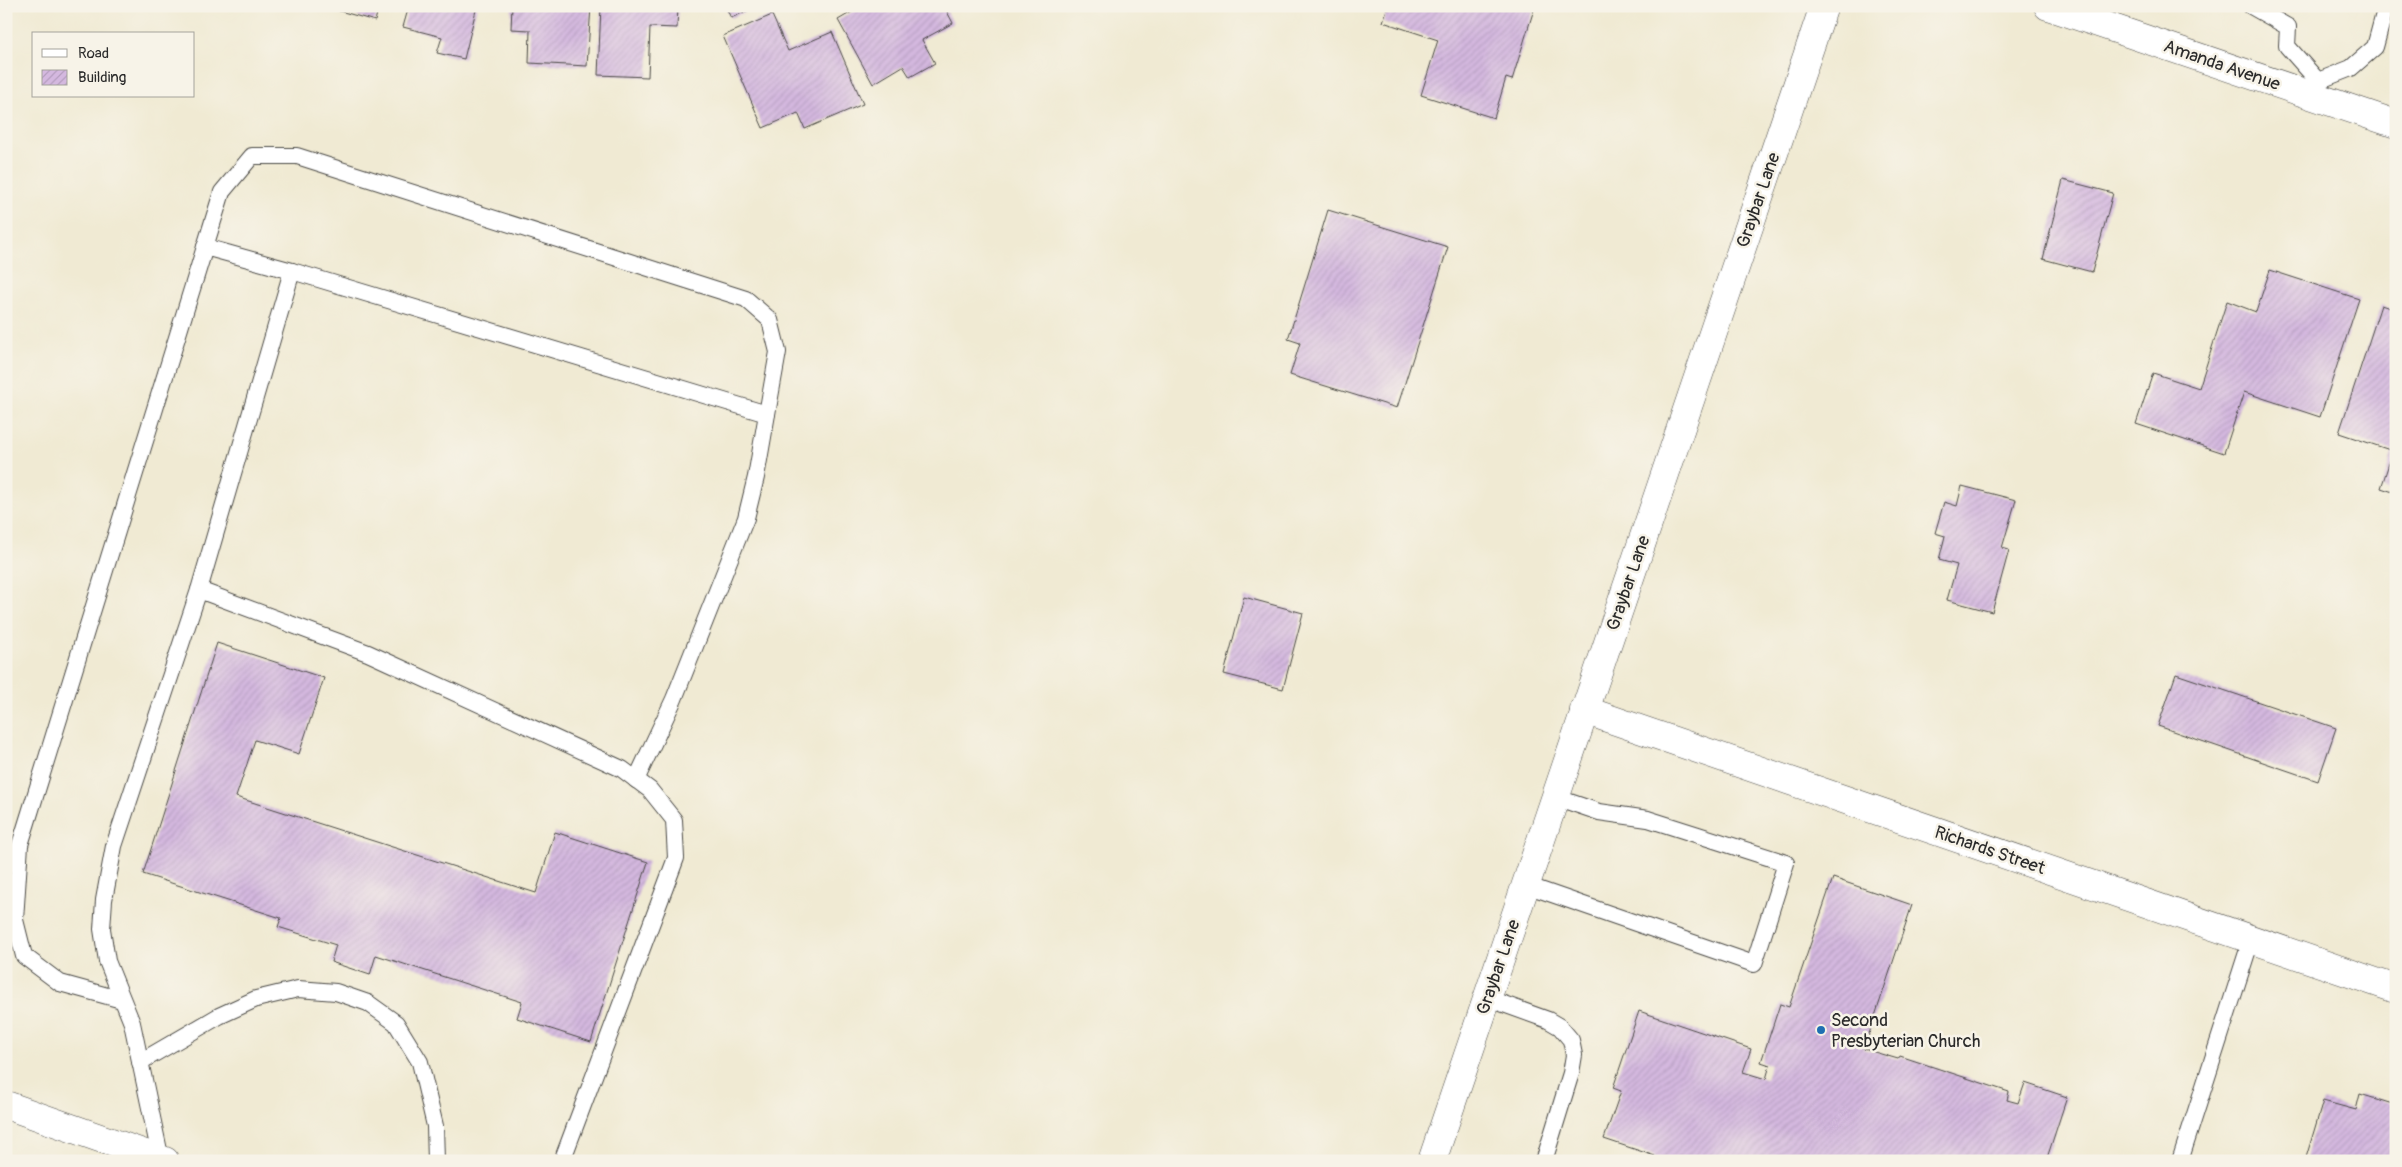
<svg xmlns="http://www.w3.org/2000/svg" width="2402" height="1167" viewBox="0 0 2402 1167" font-family="Pangolin,sans-serif">
	<style>
		.building { fill: url(#building-hatch) }
		.lines { fill: none; stroke-linecap: round; stroke-linejoin: round }
		.service-casing { stroke: #494844; stroke-width: 18 }
		.minor-casing { stroke: #494844; stroke-width: 29 }
		.tertiary-casing { stroke: #494844; stroke-width: 29 }
		.service { stroke: #fff; stroke-width: 16 }
		.minor { stroke: #fff; stroke-width: 28 }
		.tertiary { stroke: #fff; stroke-width: 28 }
		.poi-dot { fill: #1f6fb2; stroke: #f7f3e8; stroke-width: 2 }
		.labels { text-anchor: middle; stroke-width: 5; stroke-linejoin: round; paint-order: stroke }
		.street-label { font-size: 18px; fill: #2b2b2b; stroke: #f7f3e8 }
		.poi-label { font-size: 18px; fill: #2b2b2b; stroke: #f7f3e8; text-anchor: start }
	</style>
	<defs>
		<pattern id="building-hatch" width="6" height="6" patternUnits="userSpaceOnUse" patternTransform="scale(1.25)"><rect width="6" height="6" fill="#d4b8df"/><path d="M-1 1l2-2M0 6l6-6M5 7l2-2" fill="none" stroke="#b69ec0"/></pattern>
	</defs>
	<rect width="100%" height="100%" fill="#f7f3e8"/>
	<filter id="ink" filterUnits="userSpaceOnUse"><feTurbulence type="fractalNoise" baseFrequency=".02" numOctaves="2"/><feDisplacementMap in="SourceGraphic" scale="10" xChannelSelector="R" yChannelSelector="G"/><feConvolveMatrix kernelMatrix="1 2 1 2 8 2 1 2 1" color-interpolation-filters="sRGB"/></filter>
	<filter id="wash" filterUnits="userSpaceOnUse"><feTurbulence type="fractalNoise" baseFrequency=".0096" numOctaves="4" result="noise"/><feDisplacementMap in="SourceGraphic" scale="20" xChannelSelector="R" yChannelSelector="G"/><feGaussianBlur stdDeviation="1.12" result="paint"/><feColorMatrix in="noise" values="0 0 0 0 0 0 0 0 0 0 0 0 0 0 0 0 0 1.4 0 .05"/><feComposite in="paint" operator="in"/></filter>
	<g filter="url(#wash)">
		<rect width="100%" height="100%" fill="#f0ead3"/>
		<g id="blocks">
			<g class="building">
				<path d="M322,6H379L375,21Z"/>
				<path d="M409,6H477L464,59L437,53L442,37L403,27Z"/>
				<path d="M512,6H591L587,66L529,63L530,30L511,29Z"/>
				<path d="M601,6H678L677,28L650,27L648,77L598,75Z"/>
				<path d="M725,6H758L731,18Z"/>
				<path d="M862,6H944L953,23L922,40L935,63L910,77L903,66L873,84L838,20Z"/>
				<path d="M1388,6H1535L1512,80L1506,78L1494,118L1421,95L1438,40L1383,22Z"/>
				<path d="M772,15L788,51L832,32L863,104L805,129L798,113L763,128L723,36Z"/>
				<path d="M2063,180L2113,193L2092,272L2043,259Z"/>
				<path d="M1328,210L1448,247L1397,408L1290,375L1300,343L1288,339Z"/>
				<path d="M2270,270L2359,299L2320,417L2244,392L2224,453L2136,424L2153,373L2199,388L2227,301L2256,312Z"/>
				<path d="M2381,305L2396,310V493L2381,488L2393,451L2339,433Z"/>
				<path d="M1962,486L2016,500L2002,548L2009,550L1992,612L1947,600L1957,565L1939,560L1945,536L1935,533L1944,502L1957,506Z"/>
				<path d="M1244,597L1303,613L1283,689L1224,674Z"/>
				<path d="M217,643L324,678L299,754L255,740L236,797L536,893L555,832L648,862L591,1042L517,1018L522,1002L376,955L370,975L331,962L336,945L278,927L281,918L143,874Z"/>
				<path d="M2176,674L2336,728L2318,781L2158,726Z"/>
				<path d="M1833,878L1912,905L1864,1049L1898,1059L1900,1056L2009,1092L2007,1100L2018,1103L2025,1083L2067,1097L2046,1161H1653L1655,1156L1604,1139L1621,1091L1613,1088L1639,1011L1751,1049L1743,1072L1766,1079L1770,1065L1761,1062L1780,1004L1789,1007Z"/>
				<path d="M2360,1094L2396,1105V1161H2305L2323,1101L2356,1110Z"/>
			</g>
		</g>
	</g>
	<g filter="url(#ink)">
		<use href="#blocks" fill-opacity="0" stroke="#494844" stroke-width="1"/>
		<g class="lines">
			<g class="service-casing">
				<g id="service">
					<path d="M2251,6L2288,27L2287,46L2318,81L2351,68L2375,47L2386,6"/>
					<path d="M205,247L292,271"/>
					<path d="M199,590L368,653L622,769L650,790L674,820L676,858L562,1161"/>
					<path d="M636,780L674,699L746,518L756,477L767,414"/>
					<path d="M1526,885L1754,964L1786,863L1648,819L1599,812L1555,797"/>
					<path d="M1487,998L1548,1020L1560,1027L1571,1040L1574,1055L1571,1073L1544,1161"/>
					<path d="M122,1000L60,983L24,956L15,920L20,845L222,192L252,156H297L746,299L770,320L778,352L767,414L292,271L199,590L114,846L104,900L102,929L107,961L132,1023L161,1160"/>
					<path d="M140,1062L219,1016L256,999L298,989L336,992L368,1003L396,1023L420,1062L435,1126L436,1161"/>
					<path d="M2180,1161L2251,940"/>
				</g>
			</g>
			<g class="minor-casing">
				<g id="minor">
					<path d="M2048,6L2396,124"/>
					<path d="M1584,710L2396,989"/>
					<path d="M1432,1161L1824,6"/>
				</g>
			</g>
			<g class="tertiary-casing">
				<path id="tertiary" d="M6,1105L165,1161"/>
			</g>
			<use href="#service" class="service"/>
			<use href="#minor" class="minor"/>
			<use href="#tertiary" class="tertiary"/>
		</g>
	</g>
	<circle class="poi-dot" cx="1821" cy="1030" r="5"/>
	<g class="labels">
		<g class="street-label">
			<text transform="translate(2222 65) rotate(19)" y="6">Amanda Avenue</text>
			<text transform="translate(1758 200) rotate(-71)" y="6">Graybar Lane</text>
			<text transform="translate(1628 583) rotate(-71)" y="6">Graybar Lane</text>
			<text transform="translate(1990 850) rotate(19)" y="6">Richards Street</text>
			<text transform="translate(1498 967) rotate(-71)" y="6">Graybar Lane</text>
		</g>
		<g class="poi-label">
			<text x="1831" y="1026">Second<tspan x="1831" dy="21">Presbyterian Church</tspan></text>
		</g>
	</g>
	<rect width="2402" height="1167" fill="none" stroke="#f7f3e8" stroke-width="25"/>
	<rect x="32" y="32" width="162" height="65" fill="#f7f3e8" stroke="#a5a39c"/>
	<rect x="42" y="49" width="25" height="8" fill="#ffffff" stroke="#a5a39c"/>
	<text x="78" y="58" font-size="15" fill="#2b2b2b">Road</text>
	<rect x="42" y="70" width="25" height="15" fill="url(#building-hatch)" stroke="#a5a39c"/>
	<text x="78" y="82" font-size="15" fill="#2b2b2b">Building</text>
</svg>
